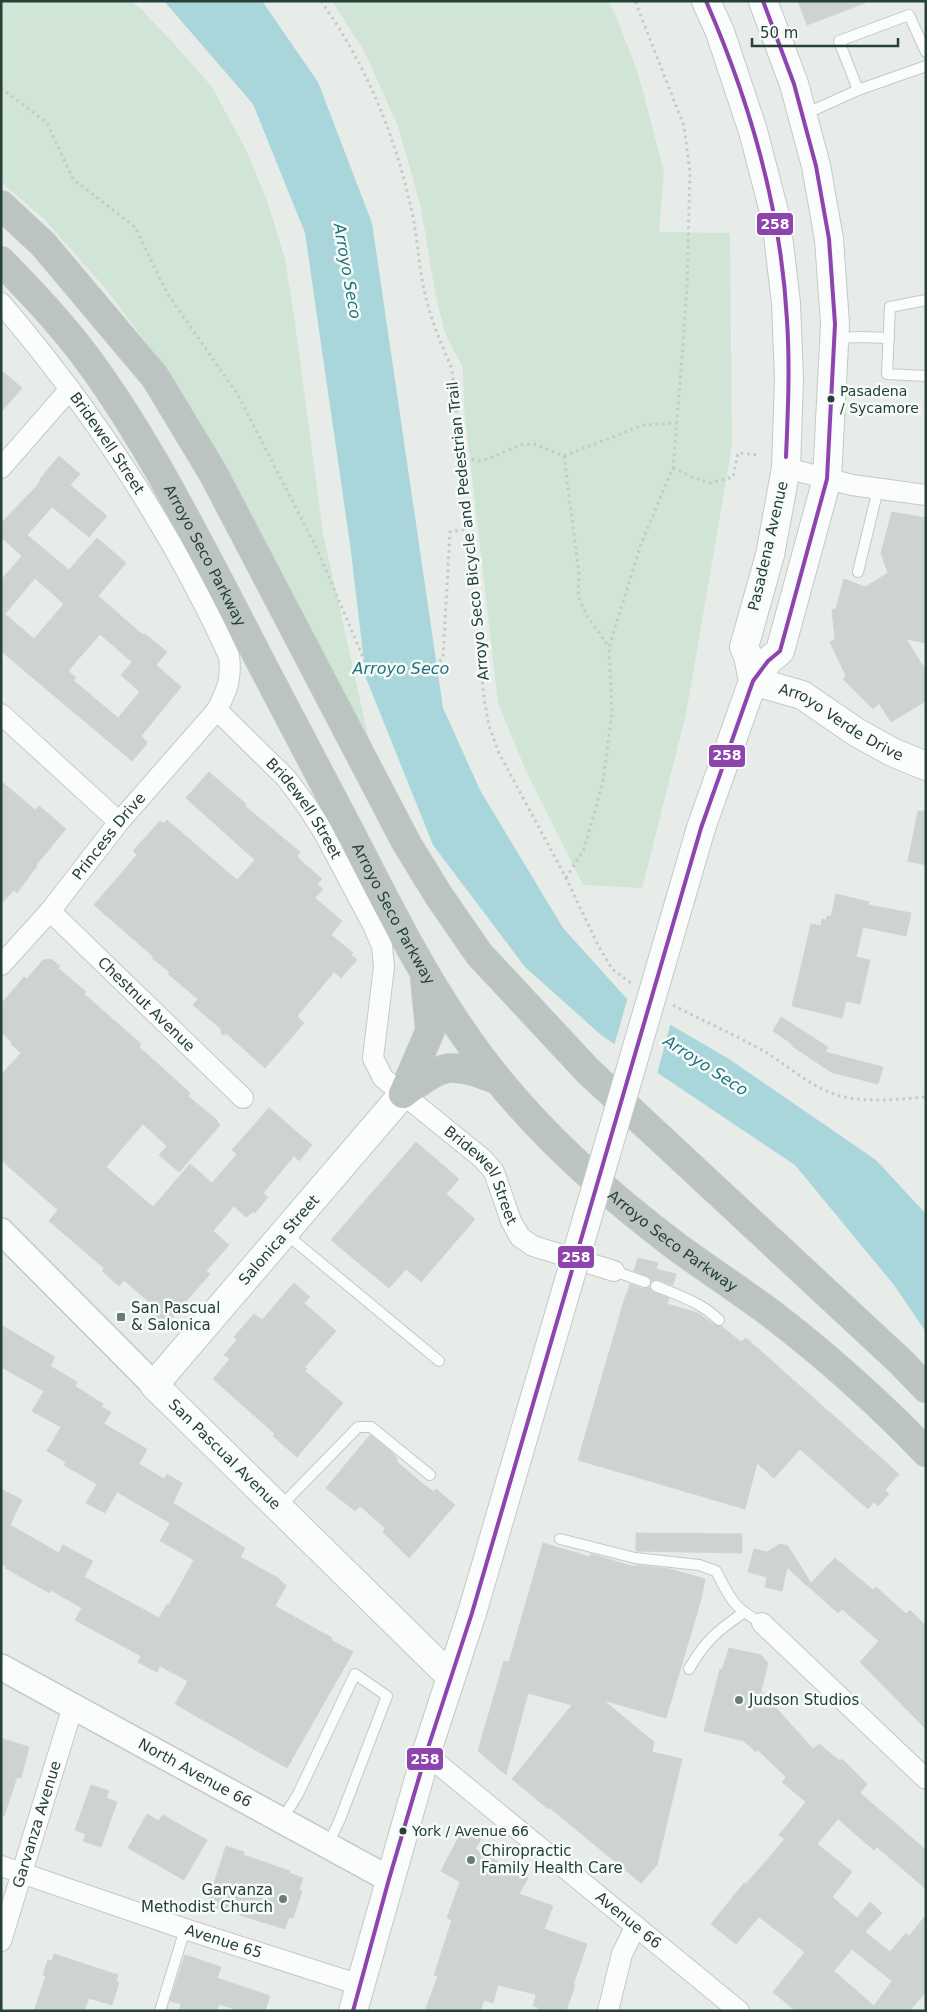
<svg xmlns="http://www.w3.org/2000/svg" width="927" height="2012" viewBox="0 0 927 2012" font-family="'DejaVu Sans',sans-serif">
	<style>
		.green { fill: #d0e5d5 }
		.water { fill: #a8d6da }
		.pier { fill: #e7ece9 }
		.building { fill: #ced3d1; stroke: #d0d5d2; fill-rule: evenodd }
		.lines { fill: none; stroke-linecap: round; stroke-linejoin: round }
		.service-casing { stroke: #c4c9c6; stroke-width: 12 }
		.minor-casing { stroke: #c4c9c6; stroke-width: 22 }
		.tertiary-casing { stroke: #c4c9c6; stroke-width: 28 }
		.secondary-casing { stroke: #c2cac6; stroke-width: 30 }
		.motorway-casing { stroke: #c2cac7; stroke-width: 30 }
		.path { stroke: #c2cbc7; stroke-width: 3; stroke-dasharray: 2.5 4; stroke-linecap: butt }
		.service { stroke: #fbfcfc; stroke-width: 10 }
		.minor { stroke: #fbfcfc; stroke-width: 20 }
		.tertiary { stroke: #fbfcfc; stroke-width: 25 }
		.secondary { stroke: #fbfcfc; stroke-width: 28 }
		.motorway { stroke: #bcc4c1; stroke-width: 28 }
		.secondary-bridge-casing { stroke: #c2cac6; stroke-width: 30; stroke-linecap: butt }
		.secondary-bridge { stroke: #fbfcfc; stroke-width: 28 }
		.bus-1-casing { stroke: #f6faf8; stroke-width: 8 }
		.bus-1 { stroke: #8e44ad; stroke-width: 4 }
		.bus-dot { fill: #244037; stroke: #f6faf8; stroke-width: 2 }
		.poi-dot { fill: #687c75; stroke: #f6faf8; stroke-width: 2 }
		.labels { text-anchor: middle; stroke-width: 5; stroke-linejoin: round; paint-order: stroke }
		.bus-label { font-size: 14px; fill: #244037; stroke: #f6faf8; text-anchor: start }
		.street-label { font-size: 15px; fill: #244037; stroke: #f6faf8 }
		.poi-label { font-size: 15px; fill: #244037; stroke: #f6faf8; text-anchor: start }
		.water-label { font-size: 16px; font-style: italic; fill: #1d747d; stroke: #f6faf8 }
		.line-badge { stroke: #f6faf8; stroke-width: 2 }
		.badge-label { font-size: 14px; text-anchor: middle; font-weight: bold; fill: #fff }
	</style>
	<rect width="100%" height="100%" fill="#e7ece9"/>
	<g class="green">
		<path d="M1,1H130L142,10L177,47L212,87L245,148L267,200L285,259L295,323L323,533L373,758L167,371L106,289L44,219L1,182Z"/>
		<path d="M332,1H608L615,14L638,73L664,172L659,232L730,233L732,446L686,714L642,888L583,885L526,771L498,703L464,408L463,368L445,333L435,292L421,208L398,126L364,51Z"/>
	</g>
	<path class="water" d="M164,1H262L318,82L372,223L443,708L480,790L563,928L628,1000L729,1059L876,1160L926,1214V1332L894,1285L795,1165L601,1035L525,967L433,845L366,678L350,544L305,233L253,104Z"/>
	<path class="pier" d="M628,997L671,1022L657,1074L614,1046Z"/>
	<g class="building">
		<path d="M798,1H865V3L807,25Z"/>
		<path d="M1,370L22,388L1,412Z"/>
		<path d="M59,456L80,474L70,485L107,516L89,537L52,507L27,535L69,570L97,538L126,563L98,596L143,635L144,633L167,652L156,665L181,687L141,736L147,742L146,745L132,761L1,651V580L22,556L1,537V523L36,487L41,480L40,479ZM35,578L64,604L34,639L5,614ZM100,634L132,662L121,675L140,692L118,718L73,680L76,678L68,671Z"/>
		<path d="M892,512L926,518V643L906,639L926,671V701L891,722L879,703L873,709L843,679L846,676L830,642L835,640L832,610L836,609L844,579L865,587L888,573L881,553Z"/>
		<path d="M209,772L246,804L245,806L300,852L297,856L300,860L322,879L317,884L323,889L315,898L342,921L331,935L353,953L351,955L357,960L341,978L334,972L297,1016L304,1023L265,1068L227,1034L222,1035L221,1029L193,1005L198,999L168,974L170,972L152,958L154,957L94,905L137,855L133,851L160,821L164,824L167,820L237,880L255,860L186,798Z"/>
		<path d="M1,781L35,810L39,806L66,829L36,865L37,866L17,893L14,890L1,904Z"/>
		<path d="M918,811H926V865L908,861Z"/>
		<path d="M836,894L869,902L868,905L911,913L906,936L863,927L856,957L870,960L860,1004L846,1001L842,1018L792,1006L811,924L821,926L822,919L826,920L827,916L831,917Z"/>
		<path d="M51,959L60,966L58,968L86,992L84,994L141,1044L139,1047L190,1093L188,1096L218,1121L217,1122L220,1125L179,1172L159,1155L167,1146L143,1124L106,1167L153,1207L190,1164L212,1183L237,1154L232,1150L269,1108L312,1145L299,1161L294,1156L263,1193L268,1197L255,1213L254,1211L246,1217L234,1206L213,1231L229,1245L206,1271L210,1274L162,1329L149,1317L156,1308L124,1280L119,1286L102,1271L104,1268L49,1221L58,1210L1,1160V1075L21,1053L11,1044L12,1042L1,1032V1004L24,977L27,979L43,960Z"/>
		<path d="M781,1017L828,1047L825,1052L883,1067L878,1084L831,1072L792,1046V1044L773,1031Z"/>
		<path d="M416,1142L459,1179L446,1194L475,1219L421,1282L406,1269L389,1288L331,1240Z"/>
		<path d="M638,1258L658,1263L656,1269L676,1274L673,1285L658,1280L652,1281L648,1276L634,1271Z"/>
		<path d="M294,1283L310,1297L304,1303L336,1331L305,1367L307,1369L305,1371L343,1403L297,1457L273,1436L275,1434L213,1379L230,1359L224,1355L237,1340L234,1337L254,1314L262,1320Z"/>
		<path d="M630,1284L643,1289L649,1287L653,1292L669,1298L667,1304L698,1313L715,1325L721,1326L741,1342L746,1338L899,1474L885,1490L889,1494L878,1506L874,1502L868,1509L800,1449L774,1478L757,1463L745,1509L578,1460L626,1294H627Z"/>
		<path d="M1,1325L55,1357L50,1366L77,1382L75,1386L103,1404L101,1407L111,1412L104,1424L147,1449L139,1464L164,1479L167,1474L182,1483L173,1503L245,1548L240,1557L278,1578L286,1586L275,1606L332,1638L331,1640L353,1652L287,1768L175,1704L188,1681L160,1666L157,1672L138,1662L141,1656L75,1620L82,1608L51,1590L50,1593L5,1568L6,1566L1,1564V1489L22,1500L10,1525L59,1553L63,1545L93,1561L84,1577L159,1618L167,1604L169,1605L194,1560L160,1541L170,1523L117,1492L105,1513L86,1503L97,1484L64,1465L66,1462L47,1451L61,1427L32,1411L44,1391L1,1367Z"/>
		<path d="M370,1435L390,1451L397,1458V1462L423,1484L434,1492L436,1489L455,1505L409,1558L383,1532L385,1528L360,1506L355,1511L326,1488Z"/>
		<path d="M636,1533L742,1534V1553L636,1551Z"/>
		<path d="M543,1543L590,1557L591,1554L635,1567V1565L670,1569L705,1579L701,1599L666,1718L603,1700L654,1742L652,1752L682,1759L657,1865L641,1883L549,1807L548,1809L512,1779L572,1705L528,1693L506,1775L478,1751L504,1661L509,1662Z"/>
		<path d="M780,1544L788,1546L811,1583L835,1558L873,1590L876,1587L906,1614L910,1610L926,1626V1729L860,1662L879,1641L842,1609L838,1613L808,1586L810,1583L807,1586L787,1567L782,1591L765,1587L767,1577L748,1572L754,1549L767,1552Z"/>
		<path d="M729,1648L761,1655L768,1663L761,1691L813,1749L819,1744L840,1761L842,1759L867,1784L860,1793L926,1850V1889L877,1847L874,1850L838,1819L817,1844L852,1872L832,1897L857,1918L870,1902L882,1913L865,1932L890,1952L906,1933L909,1936L926,1915V1992L909,2011H796L773,1992L805,1952L759,1917L736,1944L711,1924L744,1883L746,1884L785,1839L779,1835L806,1802L782,1782L786,1777L758,1750L756,1752L744,1741L704,1731L720,1669L722,1670ZM852,1949L892,1981L874,2006L834,1971Z"/>
		<path d="M1,1738L29,1747L21,1778L17,1777L4,1816H1Z"/>
		<path d="M91,1785L109,1791L106,1798L117,1802L101,1847L83,1841L86,1834L75,1830Z"/>
		<path d="M147,1814L159,1821L163,1815L207,1840L184,1880L128,1848Z"/>
		<path d="M463,1829L481,1839L475,1849L528,1878L519,1894L553,1906L544,1929L587,1944L573,1985H575L566,2011H537L538,2007L533,2006L536,1996L535,1994L498,1985L493,2003L484,2000L480,2011H425L438,1976L434,1975L452,1920L447,1918L460,1882L441,1871Z"/>
		<path d="M226,1846L244,1852L243,1855L290,1871L289,1873L303,1878L299,1890L302,1891L293,1918L289,1917L285,1929L207,1905Z"/>
		<path d="M54,1954L118,1975L116,1981L119,1982L112,2005L89,1998L84,2011H34L46,1976L43,1975L48,1960L52,1961Z"/>
		<path d="M185,1955L221,1967L217,1978L270,1996L265,2011H240L219,2004L217,2011H179L181,2004L170,2001Z"/>
	</g>
	<g class="lines">
		<g class="service-casing">
			<g id="service">
				<path d="M926,52L909,15L839,41L858,90L926,66"/>
				<path d="M803,115L858,90"/>
				<path d="M926,300L890,307L887,374L926,376"/>
				<path d="M836,338L862,337L889,338"/>
				<path d="M858,572L878,489"/>
				<path d="M286,1234L439,1361"/>
				<path d="M614,1271L645,1282"/>
				<path d="M656,1286C678,1295 702,1303 719,1320"/>
				<path d="M280,1507L358,1427H371L430,1475"/>
				<path d="M560,1539L635,1558L699,1565L716,1571C730,1598 733,1608 762,1623"/>
				<path d="M689,1669C705,1641 717,1631 743,1613"/>
				<path d="M282,1820L298,1794L355,1674L387,1696L340,1819L328,1845"/>
				<path d="M160,2011L185,1929"/>
			</g>
		</g>
		<g class="minor-casing">
			<g id="minor">
				<path id="s1" d="M1,303C92,410 171,529 229,656C232,679 227,690 217,710L286,778L307,806L324,833L373,925L382,946L384,967L373,1058L383,1078L483,1159L494,1172L511,1221L520,1237L533,1246L614,1271"/>
				<path d="M1,468L70,389"/>
				<path d="M786,468L852,485L926,495"/>
				<path d="M1,714L119,822"/>
				<path id="s2" d="M50,911L243,1098"/>
				<path id="s3" d="M1,965L50,911L119,822L217,710"/>
				<path d="M762,1623L926,1779"/>
				<path id="s4" d="M426,1754L739,2011"/>
				<path id="s5" d="M1,1866L185,1929L360,1985"/>
				<path id="s6" d="M1,1941L73,1706"/>
				<path d="M608,2011L622,1954L636,1926"/>
			</g>
		</g>
		<g class="tertiary-casing">
			<g id="tertiary">
				<path d="M1,1231L154,1385"/>
				<path id="s7" d="M1,1667L389,1879"/>
			</g>
		</g>
		<g class="secondary-casing">
			<g id="secondary">
				<path d="M706,1L720,32L753,131L776,219L786,303L789,379L786,468L770,555L744,647L748,656L753,681"/>
				<path id="s8" d="M753,681L802,695L856,732L892,752L926,766"/>
				<path d="M701,828L753,681L768,661L780,651L827,479L835,324L829,239L816,166L794,84L763,1"/>
				<path id="s9" d="M403,1094L154,1385L451,1677"/>
				<path d="M353,2011L426,1754L472,1613"/>
			</g>
		</g>
		<g class="motorway-casing">
			<g id="motorway">
				<path d="M1,205L43,244L155,377L213,473L407,844L439,896L479,954L588,1071L901,1362L926,1388"/>
				<path id="s10" d="M1,261C29,290 58,320 83,353C138,426 181,509 224,591C266,673 309,754 352,836C386,902 419,969 461,1030C518,1115 596,1186 677,1247C706,1268 736,1288 765,1309C823,1353 876,1400 926,1452"/>
				<path d="M403,1094L430,1031L425,979"/>
				<path d="M403,1094C446,1062 449,1062 498,1080"/>
			</g>
		</g>
		<g class="path">
			<path d="M321,1C366,65 394,132 411,208C418,236 418,266 425,294C431,320 441,344 452,369L484,698L489,726L499,753L566,878L598,945L612,969L632,984"/>
			<path d="M1,88L47,123L73,179L135,227L167,293L238,395L316,547L366,664L406,674L424,675L443,658L450,532L467,529"/>
			<path d="M564,456L643,425L677,423"/>
			<path d="M459,458L482,461L521,445L534,444L564,456L579,574L578,596L587,616L609,647"/>
			<path d="M673,468L695,478L710,483L733,477L738,453L759,455"/>
			<path d="M566,878L584,849L603,782L612,712L609,647L641,544L673,468L682,358L687,285L690,173L684,126L635,1"/>
			<path d="M673,1005C703,1021 733,1034 762,1050C791,1067 815,1092 849,1098C875,1102 900,1099 926,1097"/>
		</g>
		<use href="#service" class="service"/>
		<use href="#minor" class="minor"/>
		<use href="#tertiary" class="tertiary"/>
		<use href="#secondary" class="secondary"/>
		<use href="#motorway" class="motorway"/>
		<g class="secondary-bridge-casing">
			<path id="secondary-bridge" d="M472,1613L701,828"/>
		</g>
		<use href="#secondary-bridge" class="secondary-bridge"/>
		<g class="bus-1-casing">
			<g id="bus-1">
				<path d="M706,1C750,102 781,210 787,320C790,366 788,411 786,457"/>
				<path d="M353,2011L389,1879L426,1754L472,1613L701,828L753,681L768,661L780,651L827,479L835,324L829,239L816,166L794,84L763,1"/>
			</g>
		</g>
		<use href="#bus-1" class="bus-1"/>
	</g>
	<g class="bus-dot">
		<circle cx="831" cy="399" r="4.5"/>
		<circle cx="403" cy="1831" r="4.5"/>
	</g>
	<g class="poi-dot">
		<rect x="116" y="1312" width="10" height="10" rx="2.5"/>
		<circle cx="739" cy="1700" r="5"/>
		<circle cx="471" cy="1860" r="5"/>
		<circle cx="283" cy="1899" r="5"/>
	</g>
	<g class="labels">
		<g class="bus-label">
			<text x="840" y="396">Pasadena<tspan x="840" dy="17">/ Sycamore</tspan></text>
			<text x="412" y="1836">York / Avenue 66</text>
		</g>
		<g class="street-label">
			<text dy="5" stroke="none"><textPath href="#s1" startOffset="176">Bridewell Street</textPath></text>
			<text transform="translate(468 531) rotate(-96)" y="5">Arroyo Seco Bicycle and Pedestrian Trail</text>
			<text transform="translate(768 546) rotate(-77)" y="5">Pasadena Avenue</text>
			<text dy="5" stroke="none"><textPath href="#s10" startOffset="360">Arroyo Seco Parkway</textPath></text>
			<text dy="5" stroke="none"><textPath href="#s8" startOffset="98">Arroyo Verde Drive</textPath></text>
			<text dy="5" stroke="none"><textPath href="#s1" startOffset="610">Bridewell Street</textPath></text>
			<text dy="5" stroke="none"><textPath href="#s3" startOffset="168">Princess Drive</textPath></text>
			<text dy="5" stroke="none"><textPath href="#s10" startOffset="765">Arroyo Seco Parkway</textPath></text>
			<text dy="5" stroke="none"><textPath href="#s2" startOffset="134">Chestnut Avenue</textPath></text>
			<text dy="5" stroke="none"><textPath href="#s1" startOffset="1045">Bridewell Street</textPath></text>
			<text transform="translate(279 1240) rotate(-49)" y="5">Salonica Street</text>
			<text dy="5" stroke="none"><textPath href="#s10" startOffset="1200">Arroyo Seco Parkway</textPath></text>
			<text dy="5" stroke="none"><textPath href="#s9" startOffset="482">San Pascual Avenue</textPath></text>
			<text dy="5" stroke="none"><textPath href="#s7" startOffset="221">North Avenue 66</textPath></text>
			<text dy="5" stroke="none"><textPath href="#s6" startOffset="122">Garvanza Avenue</textPath></text>
			<text dy="5" stroke="none"><textPath href="#s4" startOffset="262">Avenue 66</textPath></text>
			<text dy="5" stroke="none"><textPath href="#s5" startOffset="235">Avenue 65</textPath></text>
		</g>
		<g class="poi-label">
			<text x="131" y="1313">San Pascual<tspan x="131" dy="17">&amp; Salonica</tspan></text>
			<text x="749" y="1705">Judson Studios</text>
			<text x="481" y="1856">Chiropractic<tspan x="481" dy="17">Family Health Care</tspan></text>
			<text x="273" y="1895" text-anchor="end">Garvanza<tspan x="273" dy="17">Methodist Church</tspan></text>
		</g>
		<g class="water-label">
			<text transform="translate(348 271) rotate(80)" y="6">Arroyo Seco</text>
			<text x="401" y="674">Arroyo Seco</text>
			<text transform="translate(706 1065) rotate(33)" y="6">Arroyo Seco</text>
		</g>
	</g>
	<g class="line-badge">
		<rect x="756" y="212" width="38" height="24" rx="5" fill="#8e44ad"/>
		<rect x="708" y="744" width="38" height="24" rx="5" fill="#8e44ad"/>
		<rect x="557" y="1245" width="38" height="24" rx="5" fill="#8e44ad"/>
		<rect x="406" y="1747" width="38" height="24" rx="5" fill="#8e44ad"/>
	</g>
	<g class="badge-label">
		<text x="775" y="229">258</text>
		<text x="727" y="760">258</text>
		<text x="576" y="1262">258</text>
		<text x="425" y="1764">258</text>
	</g>
	<rect width="927" height="2012" fill="none" stroke="#244037" stroke-width="5"/>
	<path d="M752 38v8h146v-8" fill="none" stroke="#244037" stroke-width="2.5"/>
	<text x="760" y="38" font-size="15" fill="#244037" stroke="#f6faf8" stroke-width="4" paint-order="stroke">50 m</text>
</svg>
